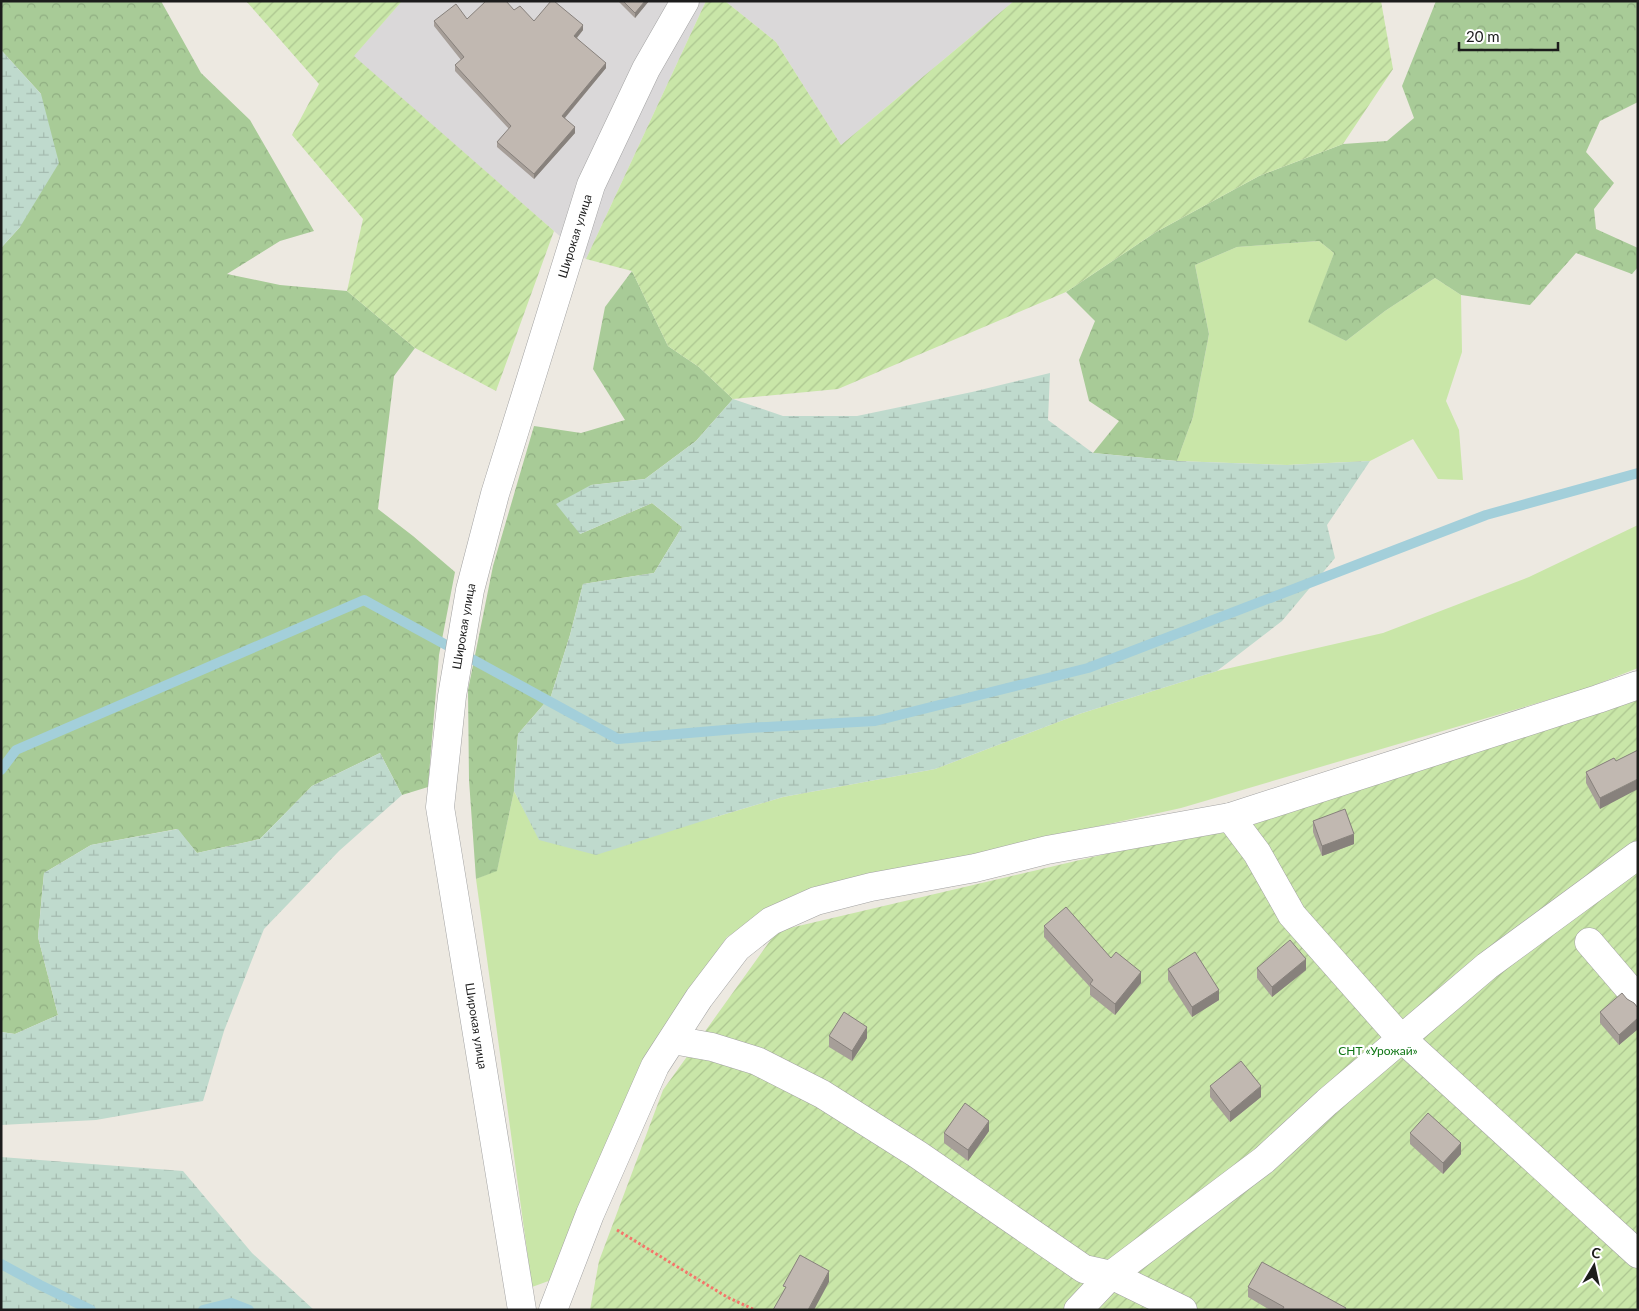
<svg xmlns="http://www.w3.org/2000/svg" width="1639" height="1311" viewBox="0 0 1639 1311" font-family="Lato,sans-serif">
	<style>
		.residential { fill: #dad8d9 }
		.grass { fill: #c9e6a8 }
		.forest { fill: url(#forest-crowns) }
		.wetland { fill: url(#wetland-marsh) }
		.garden { fill: url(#garden-furrows) }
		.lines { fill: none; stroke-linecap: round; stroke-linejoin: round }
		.stream { stroke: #a3cfda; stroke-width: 10 }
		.minor-casing { stroke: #a3a3a3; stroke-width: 29 }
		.path { stroke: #f5746a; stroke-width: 3; stroke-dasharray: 2.5 2.5; stroke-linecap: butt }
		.minor { stroke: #fff; stroke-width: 28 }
		.wall { fill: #a69e98 }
		.shaded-wall { fill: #87817c }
		.building { fill: #c1b8b1; stroke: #87817c }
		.labels { text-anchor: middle; stroke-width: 4.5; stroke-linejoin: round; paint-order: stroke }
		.street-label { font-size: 12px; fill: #1c1c1c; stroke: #fff }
		.park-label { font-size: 12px; fill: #0e7514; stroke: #fff }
	</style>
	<defs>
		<pattern id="forest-crowns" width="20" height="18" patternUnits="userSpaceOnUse" patternTransform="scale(1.25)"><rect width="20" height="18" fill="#a8cb97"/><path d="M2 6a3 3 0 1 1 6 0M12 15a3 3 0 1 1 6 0" fill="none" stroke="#90ae82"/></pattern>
		<pattern id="wetland-marsh" width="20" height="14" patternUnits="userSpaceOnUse" patternTransform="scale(1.25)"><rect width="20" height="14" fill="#bfdacd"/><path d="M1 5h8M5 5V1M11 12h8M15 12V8" fill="none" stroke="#a4baaf"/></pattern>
		<pattern id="garden-furrows" width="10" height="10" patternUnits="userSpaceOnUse" patternTransform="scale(1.25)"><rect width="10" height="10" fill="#c9e6a8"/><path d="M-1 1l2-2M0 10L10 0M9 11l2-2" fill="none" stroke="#acc590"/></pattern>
	</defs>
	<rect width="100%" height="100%" fill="#ede9e1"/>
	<g class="residential">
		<path d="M402,1H706L586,259L353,56Z"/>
		<path d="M725,1H1014L841,145L776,42Z"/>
	</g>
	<g class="grass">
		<path d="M1319,241L1334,253L1309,322L1346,341L1385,311L1435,278L1461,295L1462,352L1446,401L1459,430L1463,480L1438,479L1413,439L1370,461L1287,465L1177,461L1193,417L1209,334L1195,265L1237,247Z"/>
		<path d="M1638,525V668L1585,689L1181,808L798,893L727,937L655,1040L616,1131L565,1275L532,1287L476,879L497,870L514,791L540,840L712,818L783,797L935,769L1079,714L1217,671L1383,633L1529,577Z"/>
	</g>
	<g class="forest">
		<path d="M1,1H161L201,73L250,120L314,231L280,241L227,274L280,285L347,291L415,348L394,376L378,509L413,536L455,572L439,655L428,787L402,795L380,753L312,786L260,839L197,853L177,829L91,845L44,873L38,937L58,1015L15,1034L1,1032V248L20,227L41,94L1,50Z"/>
		<path d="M1436,1H1638V102L1600,121L1586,152L1614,183L1594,209L1596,229L1638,248V267L1632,274L1576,253L1530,305L1461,295L1435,278L1385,311L1346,341L1308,322L1334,253L1319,241L1237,247L1195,265L1209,334L1193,417L1177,461L1093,453L1119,421L1089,401L1079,360L1095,321L1066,292L1156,232L1259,176L1343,144L1387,141L1414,118L1402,86Z"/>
		<path d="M632,271L668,346L699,367L733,399L696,441L645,479L591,485L580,534L652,503L682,527L654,573L583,584L570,635L551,696L518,734L514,791L497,871L476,879L469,780L468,690L493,566L534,426L581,433L625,420L593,369L605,307Z"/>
	</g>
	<g class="wetland">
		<path d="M1,50L41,94L59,163L20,227L1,248Z"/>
		<path d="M1050,373L1048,420L1093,453L1177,461L1287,465L1370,461L1327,525L1335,558L1282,621L1217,671L1079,714L935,769L783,797L712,818L596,855L539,840L514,791L518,734L551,696L570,635L583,584L654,573L682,527L652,503L580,534L556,504L591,485L645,479L696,441L733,399L783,416H857L972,392Z"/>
		<path d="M380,753L402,795L339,851L264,929L224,1031L203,1101L96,1120L1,1125V1032L15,1034L58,1015L38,937L44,873L91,845L178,829L197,853L260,839L312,786Z"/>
		<path d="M1,1157L183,1171L252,1253L314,1310H1Z"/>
	</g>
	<g class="garden">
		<path d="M246,1H402L354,56L554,231L496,391L415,348L347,291L363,219L292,135L319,84Z"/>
		<path d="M706,1H725L776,42L841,145L1014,1H1381L1393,69L1343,144L1259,176L1156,232L1066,292L838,389L733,399L699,367L668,346L632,271L586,259Z"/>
		<path d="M1638,695V1310H590L599,1261L663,1090L777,931L1238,823Z"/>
	</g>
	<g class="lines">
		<g class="stream">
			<path d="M1,770L16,750L364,600L618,739L748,728L875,721L1088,668L1486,515L1638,473"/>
			<path d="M1,1264L40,1285L91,1310"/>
			<path d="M203,1310L231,1303L249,1310"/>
		</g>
		<g class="minor-casing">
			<g id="minor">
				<path d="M1230,817L1257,853L1292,915L1398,1035L1638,1254"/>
				<path d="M1589,942L1638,999"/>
				<path d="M673,1040L712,1047L757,1061L822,1094L917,1154L1084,1269L1111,1275L1183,1310"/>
				<path id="s1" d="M522,1310L440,807L452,696L470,590L495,494L591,185L646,69L685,1"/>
				<path d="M553,1310L590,1214L655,1066L699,998L737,948L771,921L816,901L871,887L975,868L1047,850L1230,817L1598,699L1638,685"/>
				<path d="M1078,1310L1111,1275L1264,1160L1327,1102L1487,966L1638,855"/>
			</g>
		</g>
		<path class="path" d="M617,1230L727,1297L755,1310"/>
		<use href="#minor" class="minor"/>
	</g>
	<g class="wall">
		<path d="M618,1H649L635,18Z"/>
		<path d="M514,10L534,21L583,30L577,38L606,68L565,118L575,133L534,179L497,147V142L509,129L455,71V65L461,60L434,26V21L467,19Z"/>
		<path d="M1614,758L1600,809L1586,783V772Z"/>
		<path d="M1313,821L1354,844L1322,856L1313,832Z"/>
		<path d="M1044,926L1111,958L1141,983L1115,1015L1090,995V987L1044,937Z"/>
		<path d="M1257,968L1306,970L1272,997L1257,978Z"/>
		<path d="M1168,969L1219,1000L1192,1017L1168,980Z"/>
		<path d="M1627,999L1638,1008V1029L1619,1045L1600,1023V1012Z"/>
		<path d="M829,1036L867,1038L852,1061L829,1047Z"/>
		<path d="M1210,1086L1261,1097L1230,1122L1210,1097Z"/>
		<path d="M989,1131L968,1161L944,1143V1133Z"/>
		<path d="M1410,1133L1461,1154L1443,1174L1410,1144Z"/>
		<path d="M1248,1287L1346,1310H1270L1248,1297Z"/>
	</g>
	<g class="shaded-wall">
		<path d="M645,1H649L635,18V13Z"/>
		<path d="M583,25V30L574,41V36Z"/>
		<path d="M606,63V68L562,121V116Z"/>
		<path d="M575,127V133L534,179V174Z"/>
		<path d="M1638,779V789L1600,809V798Z"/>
		<path d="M1354,834V844L1322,856V846Z"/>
		<path d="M1306,959V970L1272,997V987Z"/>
		<path d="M1141,972V983L1115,1015V1004Z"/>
		<path d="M1219,990V1000L1192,1017V1007Z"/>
		<path d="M1638,1018V1029L1619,1045V1035Z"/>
		<path d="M867,1027V1038L852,1061V1051Z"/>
		<path d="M1261,1086V1097L1230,1122V1112Z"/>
		<path d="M989,1121V1131L968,1161V1150Z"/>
		<path d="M1461,1143V1154L1443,1174V1163Z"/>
		<path d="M829,1271V1282L814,1310H808Z"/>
	</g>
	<g class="building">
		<path d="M486,1H506L514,10L520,6L534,21L551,1H554L583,25L574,36L606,63L562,116L575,127L534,174L497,142L511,126L455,65L464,57L434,21L456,4L467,19Z"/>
		<path d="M623,1H645L635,13Z"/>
		<path d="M1638,750V779L1600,798L1586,772L1614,758L1616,761Z"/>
		<path d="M1345,809L1354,834L1322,846L1313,821Z"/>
		<path d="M1066,907L1111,958L1116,952L1141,972L1115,1004L1090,984L1093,980L1044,926Z"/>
		<path d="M1290,940L1306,959L1272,987L1257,968Z"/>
		<path d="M1195,952L1219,990L1192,1007L1168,969Z"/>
		<path d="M1622,993L1627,999L1634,1003L1638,1008V1018L1619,1035L1600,1012Z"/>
		<path d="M844,1012L867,1027L852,1051L829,1036Z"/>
		<path d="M1241,1061L1261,1086L1230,1112L1210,1086Z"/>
		<path d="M965,1103L989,1121L968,1150L944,1133Z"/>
		<path d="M1428,1113L1461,1143L1443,1163L1410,1133Z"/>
		<path d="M800,1255L829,1271L808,1310H773L786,1287L783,1286Z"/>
		<path d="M1262,1262L1346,1308L1345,1310H1282L1284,1307L1248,1287Z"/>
	</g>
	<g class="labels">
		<g class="street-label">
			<text dy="4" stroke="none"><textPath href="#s1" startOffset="1098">Широкая улица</textPath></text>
			<text dy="4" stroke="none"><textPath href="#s1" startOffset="692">Широкая улица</textPath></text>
			<text transform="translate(476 1026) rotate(81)" y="4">Широкая улица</text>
		</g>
		<g class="park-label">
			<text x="1378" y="1055">СНТ «Урожай»</text>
		</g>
	</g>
	<rect width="1639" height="1311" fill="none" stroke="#1c1c1c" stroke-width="5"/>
	<g transform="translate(1594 1266) rotate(9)" stroke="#ffffff" stroke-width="4" paint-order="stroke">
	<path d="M0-4L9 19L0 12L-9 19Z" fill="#1c1c1c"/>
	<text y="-8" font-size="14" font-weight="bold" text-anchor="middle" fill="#1c1c1c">С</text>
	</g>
	<path d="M1459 42v8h99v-8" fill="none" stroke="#1c1c1c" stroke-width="2.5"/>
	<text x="1466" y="42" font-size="15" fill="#1c1c1c" stroke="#ffffff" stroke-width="4" paint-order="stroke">20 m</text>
</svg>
